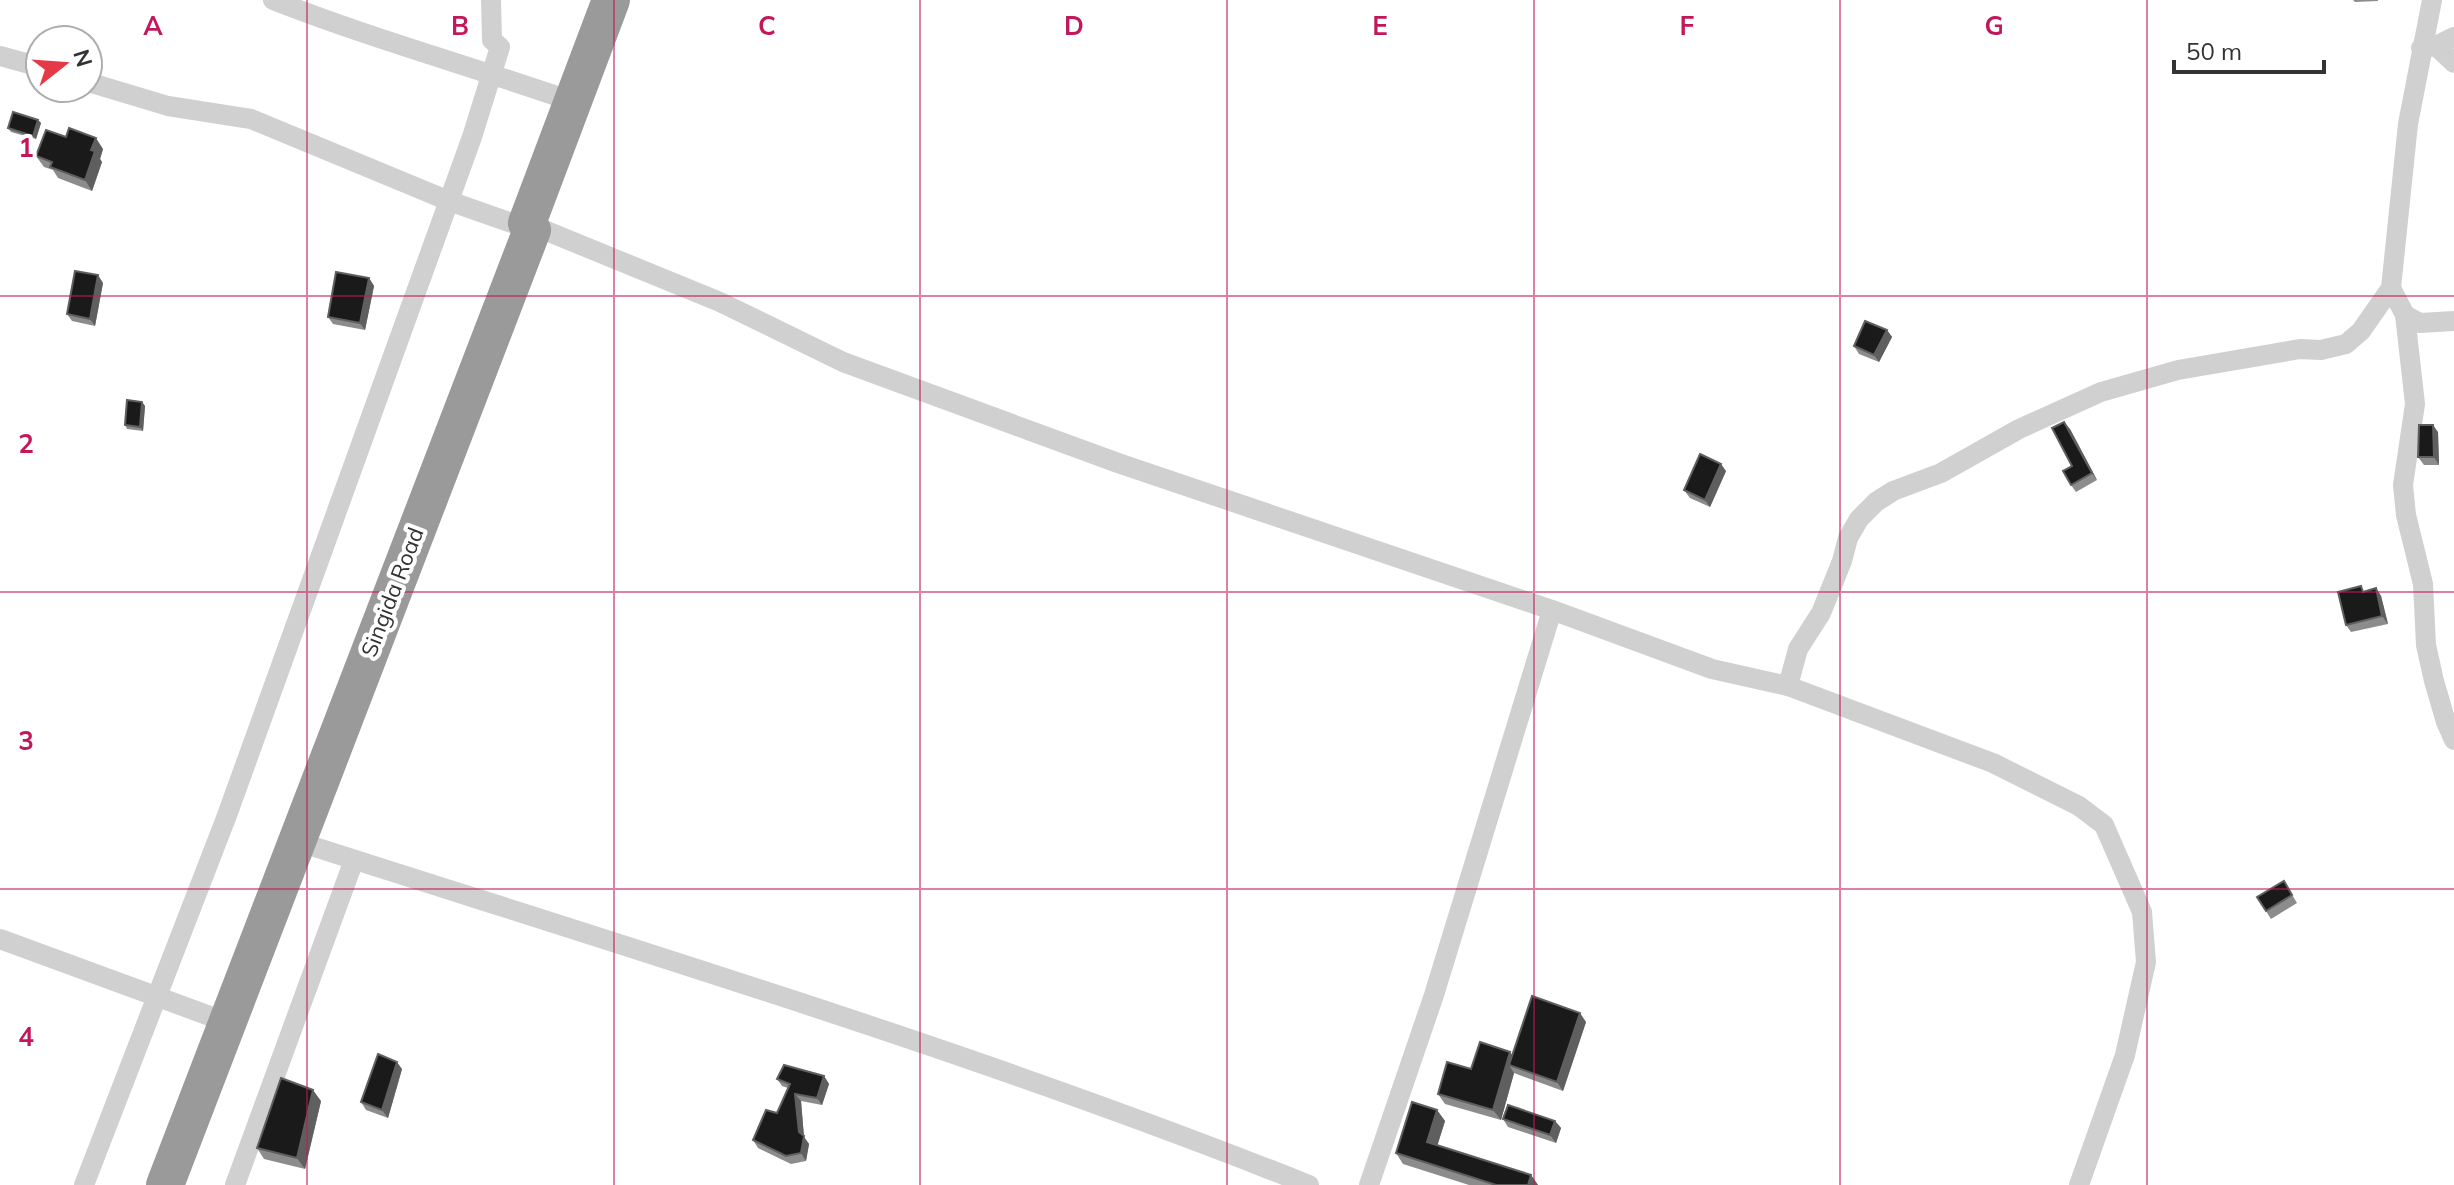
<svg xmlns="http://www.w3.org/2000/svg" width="2454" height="1185" viewBox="0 0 2454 1185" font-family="Mulish,sans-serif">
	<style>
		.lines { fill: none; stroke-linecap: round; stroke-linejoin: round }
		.street { stroke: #d0d0d0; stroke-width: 20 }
		.highway { stroke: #9a9a9a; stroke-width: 38 }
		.wall { fill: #8c8c8c }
		.shaded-wall { fill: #5f5f5f }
		.building { fill: #1a1a1a; stroke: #5f5f5f; stroke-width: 2 }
		.grid { fill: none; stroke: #c2185b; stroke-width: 2; stroke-opacity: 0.55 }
		.labels { text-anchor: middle; stroke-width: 8; stroke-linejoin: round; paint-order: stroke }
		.street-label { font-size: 22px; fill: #333; stroke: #fff }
		.grid-label { font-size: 26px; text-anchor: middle; font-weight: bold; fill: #c2185b; stroke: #fff; stroke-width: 8; stroke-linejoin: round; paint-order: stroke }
	</style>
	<rect width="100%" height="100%" fill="#fff"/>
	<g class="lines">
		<g class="street">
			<path d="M273,0C372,39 474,67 574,102"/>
			<path d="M2436,46L2454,63"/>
			<path d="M2421,48L2436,46L2454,37"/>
			<path d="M0,56L40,67"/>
			<path d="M88,82L168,106L251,119L449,201L532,230"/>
			<path d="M527,223L720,302L843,362L1118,463L1552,610L1712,669L1788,686L1798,649L1821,613L1842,561L1848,538L1859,519L1876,502L1893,491L1941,473L2019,429L2101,392L2178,370L2300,349L2321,350L2346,344L2361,331L2391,288L2408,124L2432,0"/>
			<path d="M2391,288L2405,315L2415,404L2403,485L2406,515L2423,584L2426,645L2434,681L2446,722L2454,740"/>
			<path d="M2405,315L2420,323L2454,321"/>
			<path d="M1788,686L1993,763L2079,806L2104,825L2142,912L2146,962L2125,1055L2079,1185"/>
			<path d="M296,841C636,950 978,1053 1309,1185"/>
			<path d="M0,939L226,1022"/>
			<path d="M84,1185L226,818L472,137L500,47L492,40L491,0"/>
			<path d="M235,1185L354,860"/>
			<path d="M1369,1185L1434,995L1552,610"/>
		</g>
		<path class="highway" d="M165,1185L532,230L527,223L611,0"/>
	</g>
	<g class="wall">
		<path d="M2353,0H2378V1L2355,2Z"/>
		<path d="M38,120L41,123L36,139L11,132L8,128Z"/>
		<path d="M66,137L103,149L100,159L102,162L92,191L58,178L53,170L44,167L36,156Z"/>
		<path d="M369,278L374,286L365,330L333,324L328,317Z"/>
		<path d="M103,283L95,326L72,321L67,314Z"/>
		<path d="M1887,330L1892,337L1879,362L1859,354L1854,346Z"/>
		<path d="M142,402L145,406L143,431L127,429L125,425Z"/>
		<path d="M2070,429L2097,480L2076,492L2071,485L2072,466Z"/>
		<path d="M2438,432L2439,465H2424L2418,457Z"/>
		<path d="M1726,471L1710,507L1690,498L1684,490Z"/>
		<path d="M2376,588L2381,596L2388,624L2351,632L2346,625L2365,591Z"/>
		<path d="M2284,881L2297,903L2271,919L2257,897Z"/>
		<path d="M1586,1022L1563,1091L1514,1073L1501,1120L1445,1104L1438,1094L1471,1069L1510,1052L1512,1055Z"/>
		<path d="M402,1069L388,1118L366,1110L361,1102Z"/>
		<path d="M824,1076L829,1084L822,1105L801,1101L804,1137L809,1144L806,1161L791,1164L758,1148L753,1140L777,1113L788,1088L782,1086L777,1079Z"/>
		<path d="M321,1101L305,1169L264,1159L257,1148Z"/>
		<path d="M1437,1110L1445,1121L1437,1146L1531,1175L1538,1185H1469L1403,1164L1396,1153Z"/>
		<path d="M1503,1119L1555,1121L1561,1128L1556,1143L1508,1127Z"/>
	</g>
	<g class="shaded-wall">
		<path d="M38,120L41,123L36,139L33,136Z"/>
		<path d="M96,138L103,149L100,159L102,162L92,191L85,180L91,150Z"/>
		<path d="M98,275L103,283L95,326L90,319Z"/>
		<path d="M369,278L374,286L365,330L360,323Z"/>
		<path d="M1887,330L1892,337L1879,362L1874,355Z"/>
		<path d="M142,402L145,406L143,431L140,427Z"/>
		<path d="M2064,422L2070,429L2097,480L2092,473Z"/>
		<path d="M2433,425L2438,432L2439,465L2434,457Z"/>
		<path d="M1721,464L1726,471L1710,507L1705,500Z"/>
		<path d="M2376,588L2381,596L2388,624L2382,616Z"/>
		<path d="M1580,1013L1586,1022L1563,1091L1557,1082Z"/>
		<path d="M1510,1052L1517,1062L1509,1065L1514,1073L1501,1120L1493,1110Z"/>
		<path d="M397,1062L402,1069L388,1118L382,1110Z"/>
		<path d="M824,1076L829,1084L822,1105L817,1098Z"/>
		<path d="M313,1090L321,1101L305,1169L297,1158Z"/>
		<path d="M795,1094L801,1101L804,1137L809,1144L806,1161L801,1153Z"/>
		<path d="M1437,1110L1445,1121L1435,1153L1427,1142Z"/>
		<path d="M1555,1121L1561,1128L1556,1143L1550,1135Z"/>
		<path d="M1531,1175L1538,1185H1528Z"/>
	</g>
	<g class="building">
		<path d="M13,112L38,120L33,136L8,128Z"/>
		<path d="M69,128L96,138L91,150L95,151L85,180L50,167L52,162L36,156L46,130L66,137Z"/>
		<path d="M75,271L98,275L90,319L67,314Z"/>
		<path d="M336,272L369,278L360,323L328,317Z"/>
		<path d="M1865,321L1887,330L1874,355L1854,346Z"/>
		<path d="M127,400L142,402L140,427L125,425Z"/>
		<path d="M2064,422L2092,473L2071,485L2063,471L2072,466L2052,428Z"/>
		<path d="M2419,425H2433L2434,457H2418Z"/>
		<path d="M1700,454L1721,464L1705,500L1684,490Z"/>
		<path d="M2361,586L2363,592L2376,588L2382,616L2346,625L2338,592Z"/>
		<path d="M2284,881L2292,895L2266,911L2257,897Z"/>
		<path d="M1532,996L1580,1013L1557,1082L1509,1065Z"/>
		<path d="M1480,1042L1510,1052L1493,1110L1438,1094L1447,1062L1471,1069Z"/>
		<path d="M378,1054L397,1062L382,1110L361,1102Z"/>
		<path d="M784,1065L824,1076L817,1098L795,1094L799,1132L804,1136L801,1153L786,1156L753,1140L766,1110L777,1113L790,1084L777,1079Z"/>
		<path d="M281,1078L313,1090L297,1158L257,1148Z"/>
		<path d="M1412,1102L1437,1110L1427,1142L1531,1175L1528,1185H1496L1396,1153Z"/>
		<path d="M1508,1105L1555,1121L1550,1135L1503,1119Z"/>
	</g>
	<path class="grid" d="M307,0V1185M614,0V1185M920,0V1185M1227,0V1185M1534,0V1185M1840,0V1185M2147,0V1185M0,296H2454M0,592H2454M0,889H2454"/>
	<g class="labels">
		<g class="street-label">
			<text transform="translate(392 592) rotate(-69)" y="8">Singida Road</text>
		</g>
	</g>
	<g class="grid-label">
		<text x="153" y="35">A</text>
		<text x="460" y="35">B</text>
		<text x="767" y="35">C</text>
		<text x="1074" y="35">D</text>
		<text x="1380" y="35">E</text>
		<text x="1687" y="35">F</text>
		<text x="1994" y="35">G</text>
		<text x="26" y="157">1</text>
		<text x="26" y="453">2</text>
		<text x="26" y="750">3</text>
		<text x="26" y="1046">4</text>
	</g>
	<g transform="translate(64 64) rotate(73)"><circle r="38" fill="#ffffff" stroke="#adadad" stroke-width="2"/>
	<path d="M0-6L14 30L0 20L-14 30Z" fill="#e63946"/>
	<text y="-12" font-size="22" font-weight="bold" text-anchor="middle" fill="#333333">N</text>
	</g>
	<path d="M2174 60v12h150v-12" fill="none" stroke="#333333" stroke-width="4"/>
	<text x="2186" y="60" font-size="24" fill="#333333" stroke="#ffffff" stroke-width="6" paint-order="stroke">50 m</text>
</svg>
